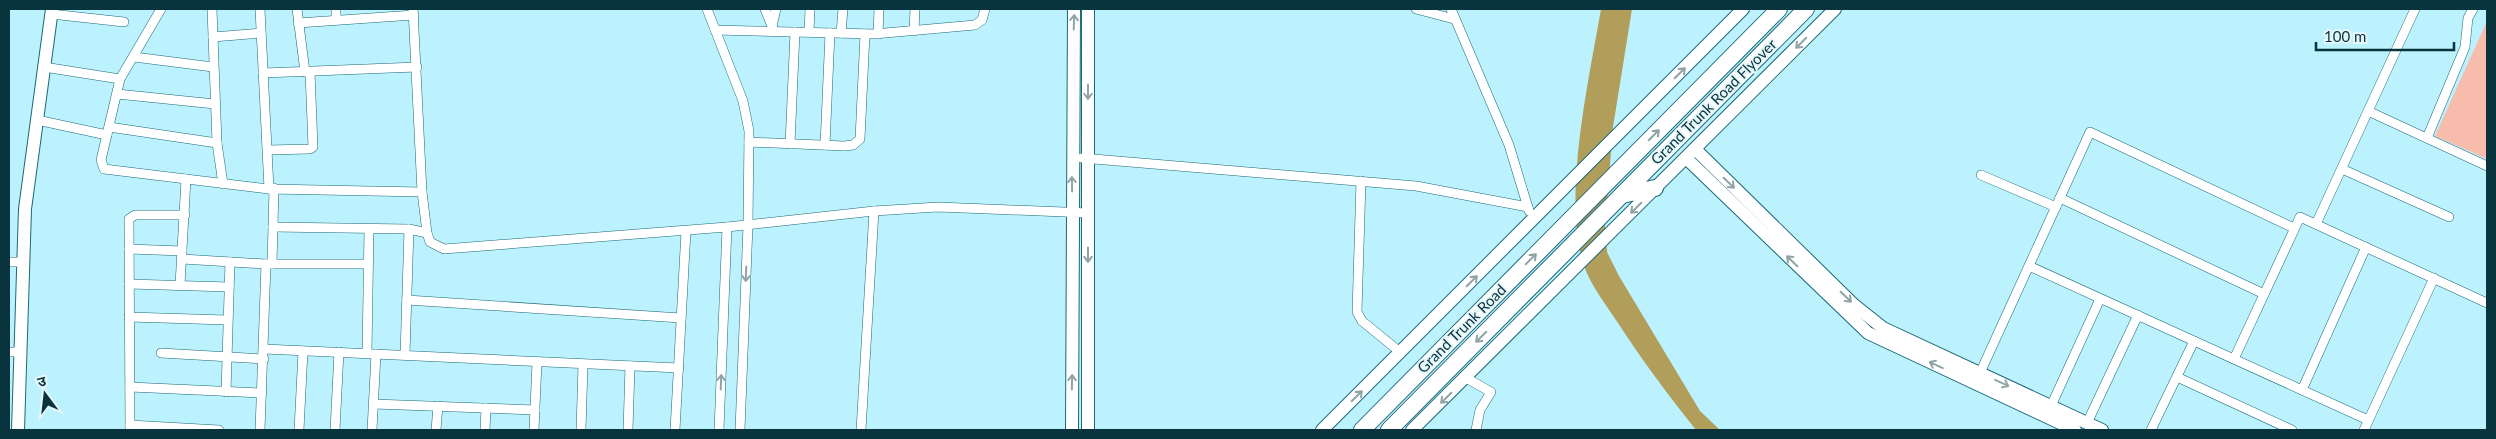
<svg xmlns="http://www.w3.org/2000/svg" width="2496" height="439" viewBox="0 0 2496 439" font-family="Lato,'Noto Sans Devanagari',sans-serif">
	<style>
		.green { fill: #f8bcad }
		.water { fill: #b19e5a }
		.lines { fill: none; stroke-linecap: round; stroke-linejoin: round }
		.street-casing { stroke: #1b6978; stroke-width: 10 }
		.secondary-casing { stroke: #1b6978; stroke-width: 14 }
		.highway-casing { stroke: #1b6978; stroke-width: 18 }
		.street { stroke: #fff; stroke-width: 9 }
		.secondary { stroke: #fff; stroke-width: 12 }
		.highway { stroke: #fff; stroke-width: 16 }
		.oneway { stroke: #90a4a8 }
		.labels { text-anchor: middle; stroke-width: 4; stroke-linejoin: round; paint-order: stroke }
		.street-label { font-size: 15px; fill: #09343d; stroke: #e6f7fb }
	</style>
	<rect width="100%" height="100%" fill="#bcf1fe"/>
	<path class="green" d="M2487,21V159L2435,136Z"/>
	<path class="water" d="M1601,9H1632L1613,127L1605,227L1607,252L1619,276L1700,411L1720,430H1696C1668,395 1642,360 1618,323C1607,306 1594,290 1586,271C1560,205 1589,80 1601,9Z"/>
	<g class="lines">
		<g class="street-casing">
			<g id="street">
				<path d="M161,9L120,79L101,160L104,169L269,189L422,192"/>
				<path d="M212,9L217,143L223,184"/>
				<path d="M260,9L269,189"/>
				<path d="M297,9L305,72"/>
				<path d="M336,9V20"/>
				<path d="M413,9L422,192L427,233L430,242L444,249L727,227L874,211L938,207L1088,213"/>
				<path d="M707,9L743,101L749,131L748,225L740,430"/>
				<path d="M765,9L774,31"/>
				<path d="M1416,9L1454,19"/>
				<path d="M1451,9L1509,145L1529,211"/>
				<path d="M51,14L124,22"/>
				<path d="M298,23L414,15"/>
				<path d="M772,26L776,9"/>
				<path d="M715,30L874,34L975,25L982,20L985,9"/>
				<path d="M914,31L915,9"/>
				<path d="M809,32L810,9"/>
				<path d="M841,33L843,9"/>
				<path d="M878,34L879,9"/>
				<path d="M213,37L261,33"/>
				<path d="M134,57L213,67"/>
				<path d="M44,67L120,79"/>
				<path d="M263,73L417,67"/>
				<path d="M117,94L215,104"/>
				<path d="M2368,111L2487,166"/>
				<path d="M37,120L107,135"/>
				<path d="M109,127L217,143"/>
				<path d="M2427,138L2465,47L2468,18L2473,9"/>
				<path d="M749,142L844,146L853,145L860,139L865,34"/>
				<path d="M790,144L795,32"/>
				<path d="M825,145L830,33"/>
				<path d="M268,150L310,149L313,147L310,72"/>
				<path d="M1082,158L1416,186L1528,207"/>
				<path d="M2342,169L2449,217"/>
				<path d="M1981,175L2056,207"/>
				<path d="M1361,181L1357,312L1362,321L1400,352"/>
				<path d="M2060,198L2264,294"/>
				<path d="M2316,224L2415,9"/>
				<path d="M273,227L409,229L427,233"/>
				<path d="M129,249L182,251"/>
				<path d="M182,259L266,264H367"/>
				<path d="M9,262H23"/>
				<path d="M272,264L274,188"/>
				<path d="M2029,266L2368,420"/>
				<path d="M129,284L229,287"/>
				<path d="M180,285L186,179"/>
				<path d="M407,300L681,318"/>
				<path d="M129,317L227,320"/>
				<path d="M264,349L679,368"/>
				<path d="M9,352H21"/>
				<path d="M161,353L264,359"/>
				<path d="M367,353L369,229"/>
				<path d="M405,355L409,229"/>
				<path d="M2234,359L2300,217L2487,303"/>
				<path d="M1980,373L2090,132L2294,228"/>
				<path d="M2177,377L2292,430"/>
				<path d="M1466,378L1491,392L1480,410L1476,430"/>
				<path d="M130,387L262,393"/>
				<path d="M2302,390L2366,247"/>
				<path d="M226,392L230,262"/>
				<path d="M374,404L535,410"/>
				<path d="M2051,406L2100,299"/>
				<path d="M2087,423L2138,315"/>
				<path d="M130,425L219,430"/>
				<path d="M130,430L129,219L135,215H185"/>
				<path d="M260,430L266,264"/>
				<path d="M299,430L303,351"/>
				<path d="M335,430L339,352"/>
				<path d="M372,430L376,354"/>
				<path d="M436,430L438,406"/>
				<path d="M485,430L486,408"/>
				<path d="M534,430L537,362"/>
				<path d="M581,430L583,364"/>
				<path d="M628,430L630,366"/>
				<path d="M675,430L686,231"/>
				<path d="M719,430L727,227"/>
				<path d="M861,430L874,211"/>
				<path d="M2151,430L2194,341"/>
				<path d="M2364,430L2434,278"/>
			</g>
		</g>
		<g class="secondary-casing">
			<g id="secondary">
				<path d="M1695,149L1854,305L1883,328L2102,430"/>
				<path d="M1686,158L1868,333L2075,430"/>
				<path d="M18,430L25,209L52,9"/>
				<path d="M1072,430L1074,9"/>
				<path d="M1088,430V9"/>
				<path d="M1322,430L1743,9"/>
				<path d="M1412,430L1835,9"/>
			</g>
		</g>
		<g class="highway-casing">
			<g id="highway">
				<path d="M1622,195L1655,188"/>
				<path d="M1362,430L1779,9"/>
				<path d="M1389,430L1806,9"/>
			</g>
		</g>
		<use href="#street" class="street"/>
		<use href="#secondary" class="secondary"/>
		<use href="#highway" class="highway"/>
	</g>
	<defs><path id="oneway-shaft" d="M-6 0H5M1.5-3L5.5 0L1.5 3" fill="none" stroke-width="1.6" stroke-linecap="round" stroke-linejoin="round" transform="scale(1.25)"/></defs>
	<g class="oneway">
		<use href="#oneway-shaft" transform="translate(1074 22) rotate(-88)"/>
		<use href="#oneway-shaft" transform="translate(1801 43) rotate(135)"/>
		<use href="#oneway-shaft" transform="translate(1680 73) rotate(-45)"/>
		<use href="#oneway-shaft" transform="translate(1088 92) rotate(90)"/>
		<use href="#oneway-shaft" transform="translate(1654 135) rotate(-45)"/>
		<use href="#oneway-shaft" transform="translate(1729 183) rotate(44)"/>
		<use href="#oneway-shaft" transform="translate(1072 184) rotate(-91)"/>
		<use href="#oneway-shaft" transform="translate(1636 208) rotate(135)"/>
		<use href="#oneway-shaft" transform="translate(1088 255) rotate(90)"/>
		<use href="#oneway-shaft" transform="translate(1531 259) rotate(-45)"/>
		<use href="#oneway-shaft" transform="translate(1792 261) rotate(-136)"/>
		<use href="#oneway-shaft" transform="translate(746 274) rotate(92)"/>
		<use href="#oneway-shaft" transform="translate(1472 281) rotate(-45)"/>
		<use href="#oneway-shaft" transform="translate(1846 297) rotate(44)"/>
		<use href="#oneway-shaft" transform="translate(1481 337) rotate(135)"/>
		<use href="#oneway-shaft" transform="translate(1936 365) rotate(-155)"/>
		<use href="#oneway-shaft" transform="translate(721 382) rotate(-88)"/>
		<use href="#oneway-shaft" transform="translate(1072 382) rotate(-89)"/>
		<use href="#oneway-shaft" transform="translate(2002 383) rotate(25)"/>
		<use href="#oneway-shaft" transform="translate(1357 396) rotate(-45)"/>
		<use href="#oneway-shaft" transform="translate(1446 398) rotate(135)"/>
	</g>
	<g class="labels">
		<g class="street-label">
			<text transform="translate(1714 102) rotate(-45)" y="5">Grand Trunk Road Flyover</text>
			<text transform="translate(1462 329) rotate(-45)" y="5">Grand Trunk Road</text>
		</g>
	</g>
	<rect width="2496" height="439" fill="none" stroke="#09343d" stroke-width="20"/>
	<g transform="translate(45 394) rotate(345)" stroke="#e6f7fb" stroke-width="4" paint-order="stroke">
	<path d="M0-4L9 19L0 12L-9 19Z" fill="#09343d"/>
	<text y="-8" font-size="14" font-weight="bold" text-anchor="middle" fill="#09343d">उ</text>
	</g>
	<path d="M2316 42v8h138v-8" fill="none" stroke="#09343d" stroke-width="2.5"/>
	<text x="2324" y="42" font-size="15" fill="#09343d" stroke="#e6f7fb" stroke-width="4" paint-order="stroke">100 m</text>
</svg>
